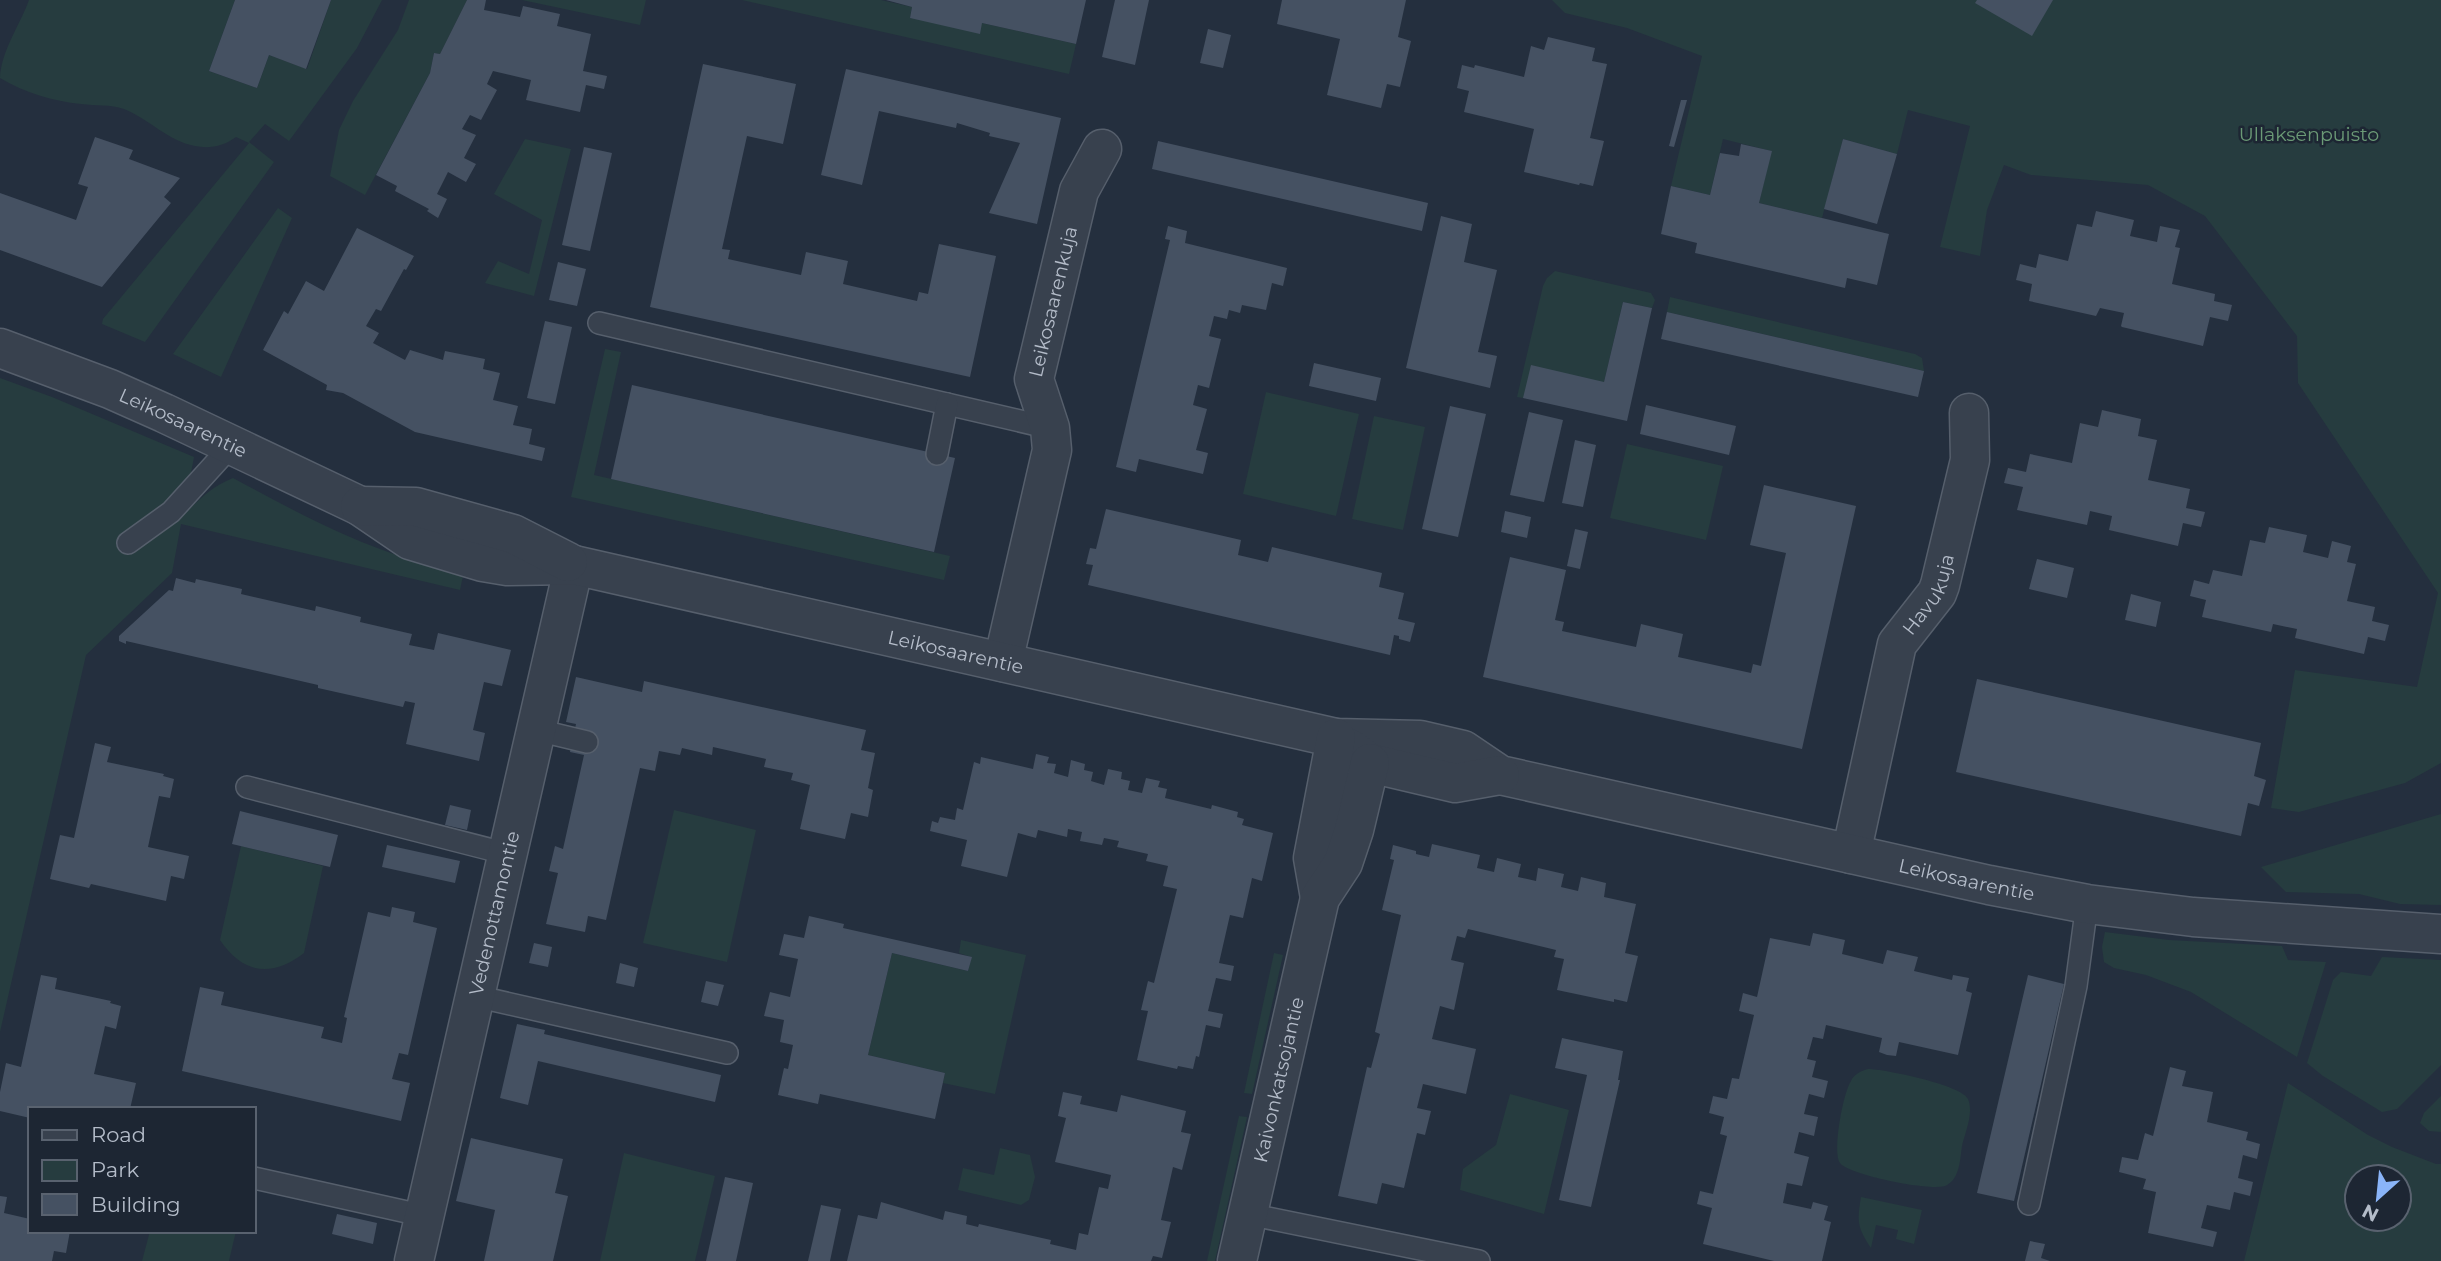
<svg xmlns="http://www.w3.org/2000/svg" width="2441" height="1261" viewBox="0 0 2441 1261" font-family="Montserrat,sans-serif">
	<style>
		.green { fill: #263c3f; fill-rule: evenodd }
		.building { fill: #455162 }
		.lines { fill: none; stroke-linecap: round; stroke-linejoin: round }
		.service-casing { stroke: #565f6c; stroke-width: 24 }
		.minor-casing { stroke: #565f6c; stroke-width: 41 }
		.tertiary-casing { stroke: #565f6c; stroke-width: 41 }
		.service { stroke: #38414e; stroke-width: 21 }
		.minor { stroke: #38414e; stroke-width: 38 }
		.tertiary { stroke: #38414e; stroke-width: 38 }
		.labels { text-anchor: middle; stroke-width: 5; stroke-linejoin: round; paint-order: stroke }
		.park-label { font-size: 19px; fill: #6b9a76; stroke: #1d2633 }
		.street-label { font-size: 19px; fill: #b4bcc9; stroke: #1d2633 }
	</style>
	<rect width="100%" height="100%" fill="#242f3e"/>
	<g class="green">
		<path d="M29,0H235L209,71L257,88L269,55L307,69L331,0H382L357,48L289,141L265,124L249,142L274,162L145,342L102,324L103,319L249,143L236,137C224,146 210,149 195,146C168,141 149,119 124,109C110,104 96,106 81,104C53,101 25,93 0,78C1,51 20,25 29,0Z"/>
		<path d="M409,0H467L440,54L434,53L430,73L365,195L330,176L339,130L353,101L398,30Z"/>
		<path d="M522,0H646L640,25Z"/>
		<path d="M742,0H881L912,7L910,18L982,23L1076,44L1069,74Z"/>
		<path d="M1552,0H2441V763L2405,783L2299,812L2271,808L2295,670L2417,687L2438,593L2298,383L2297,336L2205,216L2148,185L2031,175L2004,165L1987,210L1980,256L1940,247L1970,126L1908,110L1897,154L1843,139L1822,218L1759,203L1771,151L1723,139L1710,195L1671,186L1702,56L1627,28L1565,13Z"/>
		<path d="M525,139L571,149L534,296L485,283L498,261L529,274L542,220L494,194Z"/>
		<path d="M278,208L292,218L221,377L173,354Z"/>
		<path d="M1555,271L1651,293L1655,300L1652,308L1623,302L1604,382L1523,398L1517,397L1543,286L1547,278Z"/>
		<path d="M1670,297L1915,354L1922,358L1924,371L1667,312Z"/>
		<path d="M605,349L621,352L594,475L950,556L944,580L571,497Z"/>
		<path d="M0,378L52,397L194,457L183,515C199,500 212,486 233,478C289,508 345,539 406,558C425,564 445,567 464,571L460,590L181,524L172,573L86,655L0,1032Z"/>
		<path d="M1266,392L1359,414L1336,516L1243,494Z"/>
		<path d="M1374,416L1425,427L1403,530L1352,519Z"/>
		<path d="M1627,444L1723,466L1706,540L1610,518Z"/>
		<path d="M674,810L756,830L727,962L643,943Z"/>
		<path d="M2441,814V905L2400,904L2359,894L2286,892L2261,867Z"/>
		<path d="M241,846L323,866L304,953C272,978 243,974 220,940Z"/>
		<path d="M2105,932L2169,940L2282,946L2288,960L2326,962L2297,1057L2191,992L2146,975L2114,968L2104,962L2102,947Z"/>
		<path d="M961,940L1026,955L995,1094L943,1083L945,1073L868,1055L892,953L968,971L971,957L959,953Z"/>
		<path d="M1274,953L1283,955L1252,1094L1244,1093Z"/>
		<path d="M2382,957L2441,960V1065L2397,1109L2382,1112L2323,1076L2307,1063L2333,980L2341,972L2371,976Z"/>
		<path d="M1868,1069C1884,1069 1962,1085 1968,1099C1974,1113 1965,1133 1962,1146C1960,1159 1960,1178 1947,1185C1936,1193 1849,1175 1840,1163C1832,1152 1843,1093 1851,1081C1854,1074 1861,1071 1868,1069Z"/>
		<path d="M2288,1083L2368,1135L2392,1147L2436,1164H2441V1261H2244ZM2357,1177H2399V1219H2357Z"/>
		<path d="M1510,1094L1569,1110L1544,1214L1460,1190L1463,1169L1496,1145Z"/>
		<path d="M2441,1096V1132L2429,1131L2420,1123L2424,1113Z"/>
		<path d="M1239,1116L1247,1117L1215,1261H1207Z"/>
		<path d="M1000,1148L1030,1155L1035,1177L1029,1200L1021,1205L958,1190L963,1168L994,1175Z"/>
		<path d="M624,1153L715,1176L695,1261H600Z"/>
		<path d="M1861,1197L1922,1210L1914,1244L1896,1239L1898,1230L1876,1225L1871,1248C1857,1227 1857,1221 1861,1197Z"/>
		<path d="M150,1231H236L229,1261H142Z"/>
	</g>
	<g class="building">
		<path d="M235,0H331L306,69L269,55L257,88L209,71Z"/>
		<path d="M467,0H486L484,10L520,17L523,6L560,14L557,26L591,34L583,71L607,76L604,89L586,85L580,112L526,100L531,80L493,71L487,84L497,90L481,120L470,115L462,129L476,135L464,158L476,164L466,182L448,172L437,194L447,199L438,218L427,211L429,209L395,191L397,186L376,175L430,73L434,53L440,54Z"/>
		<path d="M886,0H1086L1076,44L982,23L980,34L910,18L912,7Z"/>
		<path d="M1115,0H1149L1135,65L1102,57Z"/>
		<path d="M1282,0H1406L1398,37L1411,41L1400,87L1387,84L1381,108L1327,95L1340,39L1277,24Z"/>
		<path d="M1977,0H2053L2032,36L1975,3Z"/>
		<path d="M1208,29L1231,35L1223,68L1200,63Z"/>
		<path d="M1548,37L1595,48L1592,61L1607,64L1590,138L1604,141L1593,186L1580,183L1579,185L1524,172L1534,129L1464,112L1469,91L1457,88L1462,65L1474,68L1475,65L1524,77L1531,46L1544,50Z"/>
		<path d="M703,64L796,84L783,144L747,136L722,249L730,250L728,259L801,275L806,252L848,261L843,284L917,301L919,292L928,294L939,244L996,256L970,377L650,307Z"/>
		<path d="M846,69L1061,118L1037,224L989,213L1020,143L989,136L990,133L957,123L956,128L879,111L862,185L821,175Z"/>
		<path d="M1681,100H1687L1674,147L1669,146Z"/>
		<path d="M95,137L133,150L129,159L180,178L164,197L171,203L102,287L0,250V193L76,220L88,187L78,184Z"/>
		<path d="M1843,139L1897,154L1877,224L1824,209Z"/>
		<path d="M1158,141L1428,203L1422,231L1152,169Z"/>
		<path d="M1741,144L1772,151L1759,203L1889,234L1877,285L1847,278L1845,288L1695,253L1697,243L1661,234L1671,186L1710,195L1720,153L1739,156Z"/>
		<path d="M584,147L612,153L590,251L562,245Z"/>
		<path d="M2096,211L2134,220L2130,236L2157,242L2160,226L2180,230L2175,247L2180,248L2172,284L2215,294L2214,301L2232,305L2228,321L2210,317L2203,346L2122,327L2121,326L2124,313L2100,308L2096,316L2029,301L2032,284L2016,280L2020,264L2036,268L2039,254L2068,261L2077,224L2092,227Z"/>
		<path d="M1441,216L1472,224L1464,262L1497,270L1478,352L1497,356L1490,388L1406,368Z"/>
		<path d="M1168,226L1187,231L1185,243L1287,268L1283,286L1272,283L1266,310L1242,305L1240,313L1229,310L1227,319L1214,316L1209,336L1221,339L1209,388L1198,385L1193,405L1207,409L1196,450L1208,453L1203,474L1139,459L1136,472L1116,467L1170,240L1165,239Z"/>
		<path d="M357,228L414,256L406,270L404,269L381,311L376,309L366,326L379,333L373,343L405,360L410,350L443,360L445,351L485,359L483,369L500,373L493,400L518,406L513,425L532,429L529,444L545,448L542,461L415,432L343,393L326,390L327,385L263,350L284,311L288,314L306,281L324,291Z"/>
		<path d="M558,262L586,269L577,306L549,300Z"/>
		<path d="M1623,302L1652,308L1627,421L1523,398L1531,365L1604,382Z"/>
		<path d="M1667,312L1924,371L1918,397L1661,339Z"/>
		<path d="M545,321L572,327L555,404L527,398Z"/>
		<path d="M1314,363L1381,378L1376,401L1309,386Z"/>
		<path d="M632,385L955,458L934,552L611,479Z"/>
		<path d="M1646,405L1736,426L1729,455L1640,434Z"/>
		<path d="M1450,406L1486,414L1458,537L1422,529Z"/>
		<path d="M2102,410L2141,419L2138,436L2157,440L2148,480L2190,489L2186,508L2205,512L2201,527L2183,523L2178,546L2109,530L2112,516L2090,511L2087,525L2017,510L2023,487L2004,483L2008,468L2026,472L2030,454L2072,463L2080,423L2098,427Z"/>
		<path d="M1529,412L1563,420L1544,502L1510,495Z"/>
		<path d="M1575,440L1596,445L1583,507L1562,503Z"/>
		<path d="M1764,485L1856,506L1802,749L1483,677L1510,557L1566,570L1555,620L1564,622L1562,631L1636,647L1641,624L1683,634L1678,657L1751,673L1753,664L1761,666L1786,553L1750,545Z"/>
		<path d="M1106,509L1241,540L1238,555L1268,562L1272,547L1382,573L1379,587L1404,593L1398,619L1415,623L1410,642L1399,639V636L1394,635L1390,655L1088,585L1093,565L1086,564L1090,548L1096,549Z"/>
		<path d="M1505,511L1531,517L1527,538L1501,532Z"/>
		<path d="M2269,527L2307,535L2303,552L2328,558L2332,541L2351,546L2347,562L2356,564L2347,601L2375,607L2372,621L2389,625L2385,641L2368,637L2364,654L2295,638L2297,629L2273,624L2271,632L2202,617L2206,600L2190,596L2194,580L2209,584L2213,570L2242,576L2250,540L2265,543Z"/>
		<path d="M1575,529L1588,532L1580,569L1567,566Z"/>
		<path d="M2037,559L2074,568L2067,598L2029,589Z"/>
		<path d="M176,578L195,583L196,579L242,589L241,594L315,611L316,606L361,617L360,622L412,634L409,645L434,650L438,633L511,650L502,686L484,682L473,730L485,733L479,761L406,744L415,703L405,701L403,707L318,688V685L126,641V644L119,641V636L169,590L173,591Z"/>
		<path d="M2131,594L2161,602L2156,627L2125,620Z"/>
		<path d="M576,677L642,692L644,681L866,730L861,750L875,753L868,788L873,790L868,817L851,813L845,839L800,829L810,785L791,780L793,773L764,767L766,759L713,747L712,755L682,748L680,755L659,751L655,771L640,768L606,920L588,916L585,932L546,924L558,873L549,871L555,846L563,849L584,755L570,752L576,724L566,722Z"/>
		<path d="M1977,679L2261,743L2254,776L2266,780L2259,806L2248,803L2241,836L1956,772Z"/>
		<path d="M95,743L111,747L107,762L164,774L163,776L174,779L170,798L159,796L148,847L189,856L184,879L171,876L166,901L91,884L89,888L50,879L60,835L74,838Z"/>
		<path d="M1036,754L1049,757L1047,763L1056,764L1054,773L1068,777L1071,760L1085,764L1084,770L1093,772L1091,781L1104,785L1108,769L1122,772L1121,779L1130,781L1128,790L1142,793L1146,778L1160,781L1158,787L1167,789L1165,798L1211,809L1212,805L1238,812L1237,817L1244,819L1242,825L1273,833L1262,881L1252,878L1243,918L1230,915L1219,963L1234,966L1231,981L1216,978L1208,1011L1223,1014L1220,1028L1206,1025L1199,1057L1196,1056L1193,1069L1178,1066L1177,1069L1137,1060L1148,1011L1141,1010L1148,981L1154,983L1177,889L1163,886L1168,866L1146,861L1148,854L1117,847L1119,841L1104,838L1102,845L1080,841L1082,832L1068,829L1067,837L1038,830L1036,838L1018,833L1007,877L961,866L967,840L930,831L932,821L938,823L940,817L955,820L957,808L963,810L974,762L980,764L981,757L1033,769Z"/>
		<path d="M450,805L471,810L467,830L445,825Z"/>
		<path d="M240,811L338,835L330,867L232,844Z"/>
		<path d="M1432,844L1480,855L1477,868L1494,872L1497,858L1521,864L1518,877L1536,881L1538,868L1564,874L1561,887L1578,891L1581,877L1606,883L1604,897L1636,904L1625,953L1638,956L1627,1002L1614,999V1002L1557,990L1564,959L1554,957L1556,950L1468,929L1465,938L1457,936L1451,960L1464,963L1454,1010L1440,1006L1432,1039L1476,1049L1466,1094L1423,1084L1417,1108L1431,1111L1425,1135L1417,1133L1404,1188L1382,1183L1377,1204L1338,1196L1367,1067L1371,1068L1380,1034L1375,1032L1401,915L1382,910L1394,860L1390,859L1393,845L1416,851V854L1429,857Z"/>
		<path d="M387,845L460,861L455,883L382,867Z"/>
		<path d="M392,907L415,912L413,922L437,928L408,1055L399,1053L392,1079L410,1083L401,1121L182,1071L200,987L224,992L221,1005L324,1027L321,1038L342,1043L347,1018L344,1017L368,912L390,917Z"/>
		<path d="M809,916L844,924L843,928L972,957L968,971L892,953L868,1055L945,1073L935,1119L820,1094L818,1104L778,1095L784,1068L788,1069L793,1045L780,1042L784,1020L764,1016L770,992L790,997L798,959L779,955L784,934L804,938Z"/>
		<path d="M1813,933L1845,940L1842,954L1883,964L1887,950L1918,957L1914,971L1952,980L1953,975L1969,978L1966,991L1972,993L1958,1055L1899,1042L1896,1056L1887,1055L1879,1052L1882,1038L1826,1025L1823,1039L1813,1037L1807,1059L1816,1061L1812,1077L1828,1081L1824,1098L1809,1094L1804,1114L1818,1117L1816,1126L1814,1136L1799,1132L1794,1153L1809,1157L1802,1186L1787,1183L1783,1203L1811,1209L1813,1202L1828,1206L1824,1220L1831,1222L1822,1261H1774L1703,1244L1712,1208L1697,1204L1700,1191L1713,1194L1727,1136L1720,1134L1724,1117L1709,1113L1713,1096L1727,1099L1732,1078L1739,1079L1754,1015L1739,1011L1743,993L1757,997L1770,938L1810,946Z"/>
		<path d="M534,943L552,947L548,967L529,963Z"/>
		<path d="M620,963L638,968L634,987L616,983Z"/>
		<path d="M41,975L57,978L55,989L111,1001L110,1003L121,1006L116,1029L105,1026L94,1074L136,1083L130,1109L118,1106L117,1109H30V1118L0,1111V1092L6,1063L21,1067Z"/>
		<path d="M2028,975L2064,984L2014,1201L1977,1193Z"/>
		<path d="M706,981L724,985L718,1006L701,1002Z"/>
		<path d="M517,1024L545,1030L544,1034L721,1075L715,1102L538,1061L528,1105L500,1098Z"/>
		<path d="M1562,1038L1623,1051L1618,1080H1620L1591,1207L1559,1200L1587,1075L1555,1068Z"/>
		<path d="M2170,1067L2186,1071L2182,1086L2213,1092L2207,1122L2248,1132L2246,1140L2260,1144L2257,1159L2243,1155L2238,1178L2253,1182L2250,1196L2234,1192L2230,1210L2207,1205L2201,1228L2217,1232L2213,1247L2148,1233L2156,1192L2143,1189L2146,1179L2119,1172L2122,1157L2138,1160L2145,1133L2153,1136Z"/>
		<path d="M1063,1092L1082,1096L1080,1104L1117,1112L1121,1095L1186,1111L1181,1132L1191,1134L1182,1170L1173,1167L1161,1220L1171,1222L1162,1258L1153,1256L1151,1261H847L858,1215L877,1219L881,1202L943,1220L945,1211L967,1216L966,1224L978,1227L979,1224L1051,1240L1050,1244L1076,1250L1079,1233L1088,1235L1099,1187L1108,1189L1111,1175L1055,1162L1066,1118L1058,1116Z"/>
		<path d="M471,1138L563,1159L555,1193L568,1196L553,1261H484L495,1210L456,1201Z"/>
		<path d="M725,1177L753,1183L736,1261H706Z"/>
		<path d="M0,1196L7,1197L4,1213L30,1219V1231H70L66,1253L54,1251L52,1261H0Z"/>
		<path d="M821,1205L841,1209L830,1261H808Z"/>
		<path d="M337,1214L377,1223L373,1244L332,1234Z"/>
		<path d="M2030,1241L2045,1244L2041,1258L2050,1261H2025Z"/>
	</g>
	<g class="lines">
		<g class="service-casing">
			<g id="service">
				<path d="M599,323L1050,428"/>
				<path d="M937,454L947,404"/>
				<path d="M128,543L171,512L231,446"/>
				<path d="M537,730L587,742"/>
				<path d="M247,787L508,854"/>
				<path d="M475,996L727,1053"/>
				<path d="M254,1178L425,1216"/>
				<path d="M2029,1204L2076,986L2087,904"/>
				<path d="M1248,1214L1479,1261"/>
			</g>
		</g>
		<g class="minor-casing">
			<g id="minor">
				<path id="s1" d="M1003,662L1052,450L1050,428L1034,379L1079,191L1102,149"/>
				<path id="s2" d="M1851,854L1897,644L1937,593L1940,585L1970,460L1969,413"/>
				<path id="s3" d="M414,1261L574,565"/>
			</g>
		</g>
		<g class="tertiary-casing">
			<g id="tertiary">
				<path id="s4" d="M0,348L110,389L164,413L360,506L410,540L483,562L507,566L574,565L1336,738L1420,740L1463,750L1500,775L1989,885L2087,904L2193,917L2441,934"/>
				<path d="M360,506L416,507L513,534L568,562"/>
				<path d="M1349,748L1370,763L1455,783L1500,775"/>
				<path d="M1320,898L1313,858L1336,738"/>
				<path id="s5" d="M1237,1261L1320,898L1343,863L1354,830L1370,763"/>
			</g>
		</g>
		<use href="#service" class="service"/>
		<use href="#minor" class="minor"/>
		<use href="#tertiary" class="tertiary"/>
	</g>
	<g class="labels">
		<g class="park-label">
			<text x="2309" y="141">Ullaksenpuisto</text>
		</g>
		<g class="street-label">
			<text dy="7" stroke="none"><textPath href="#s1" startOffset="371">Leikosaarenkuja</textPath></text>
			<text dy="7" stroke="none"><textPath href="#s4" startOffset="198">Leikosaarentie</textPath></text>
			<text dy="7" stroke="none"><textPath href="#s2" startOffset="275">Havukuja</textPath></text>
			<text dy="7" stroke="none"><textPath href="#s4" startOffset="1013">Leikosaarentie</textPath></text>
			<text dy="7" stroke="none"><textPath href="#s4" startOffset="2054">Leikosaarentie</textPath></text>
			<text dy="7" stroke="none"><textPath href="#s3" startOffset="357">Vedenottamontie</textPath></text>
			<text dy="7" stroke="none"><textPath href="#s5" startOffset="186">Kaivonkatsojantie</textPath></text>
		</g>
	</g>
	<rect x="28" y="1107" width="228" height="126" fill="#1d2633" stroke="#59626f" stroke-width="2"/>
	<rect x="42" y="1130" width="35" height="10" fill="#38414e" stroke="#59626f" stroke-width="2"/>
	<text x="91" y="1142" font-size="21" fill="#b4bcc9">Road</text>
	<rect x="42" y="1160" width="35" height="21" fill="#263c3f" stroke="#59626f" stroke-width="2"/>
	<text x="91" y="1177" font-size="21" fill="#b4bcc9">Park</text>
	<rect x="42" y="1194" width="35" height="21" fill="#455162" stroke="#59626f" stroke-width="2"/>
	<text x="91" y="1212" font-size="21" fill="#b4bcc9">Building</text>
	<g transform="translate(2378 1198) rotate(207)"><circle r="33" fill="#1d2633" stroke="#59626f" stroke-width="2"/>
	<path d="M0-5L12 26L0 18L-12 26Z" fill="#8ab4f8"/>
	<text y="-10" font-size="19" font-weight="bold" text-anchor="middle" fill="#b4bcc9">N</text>
	</g>
</svg>
